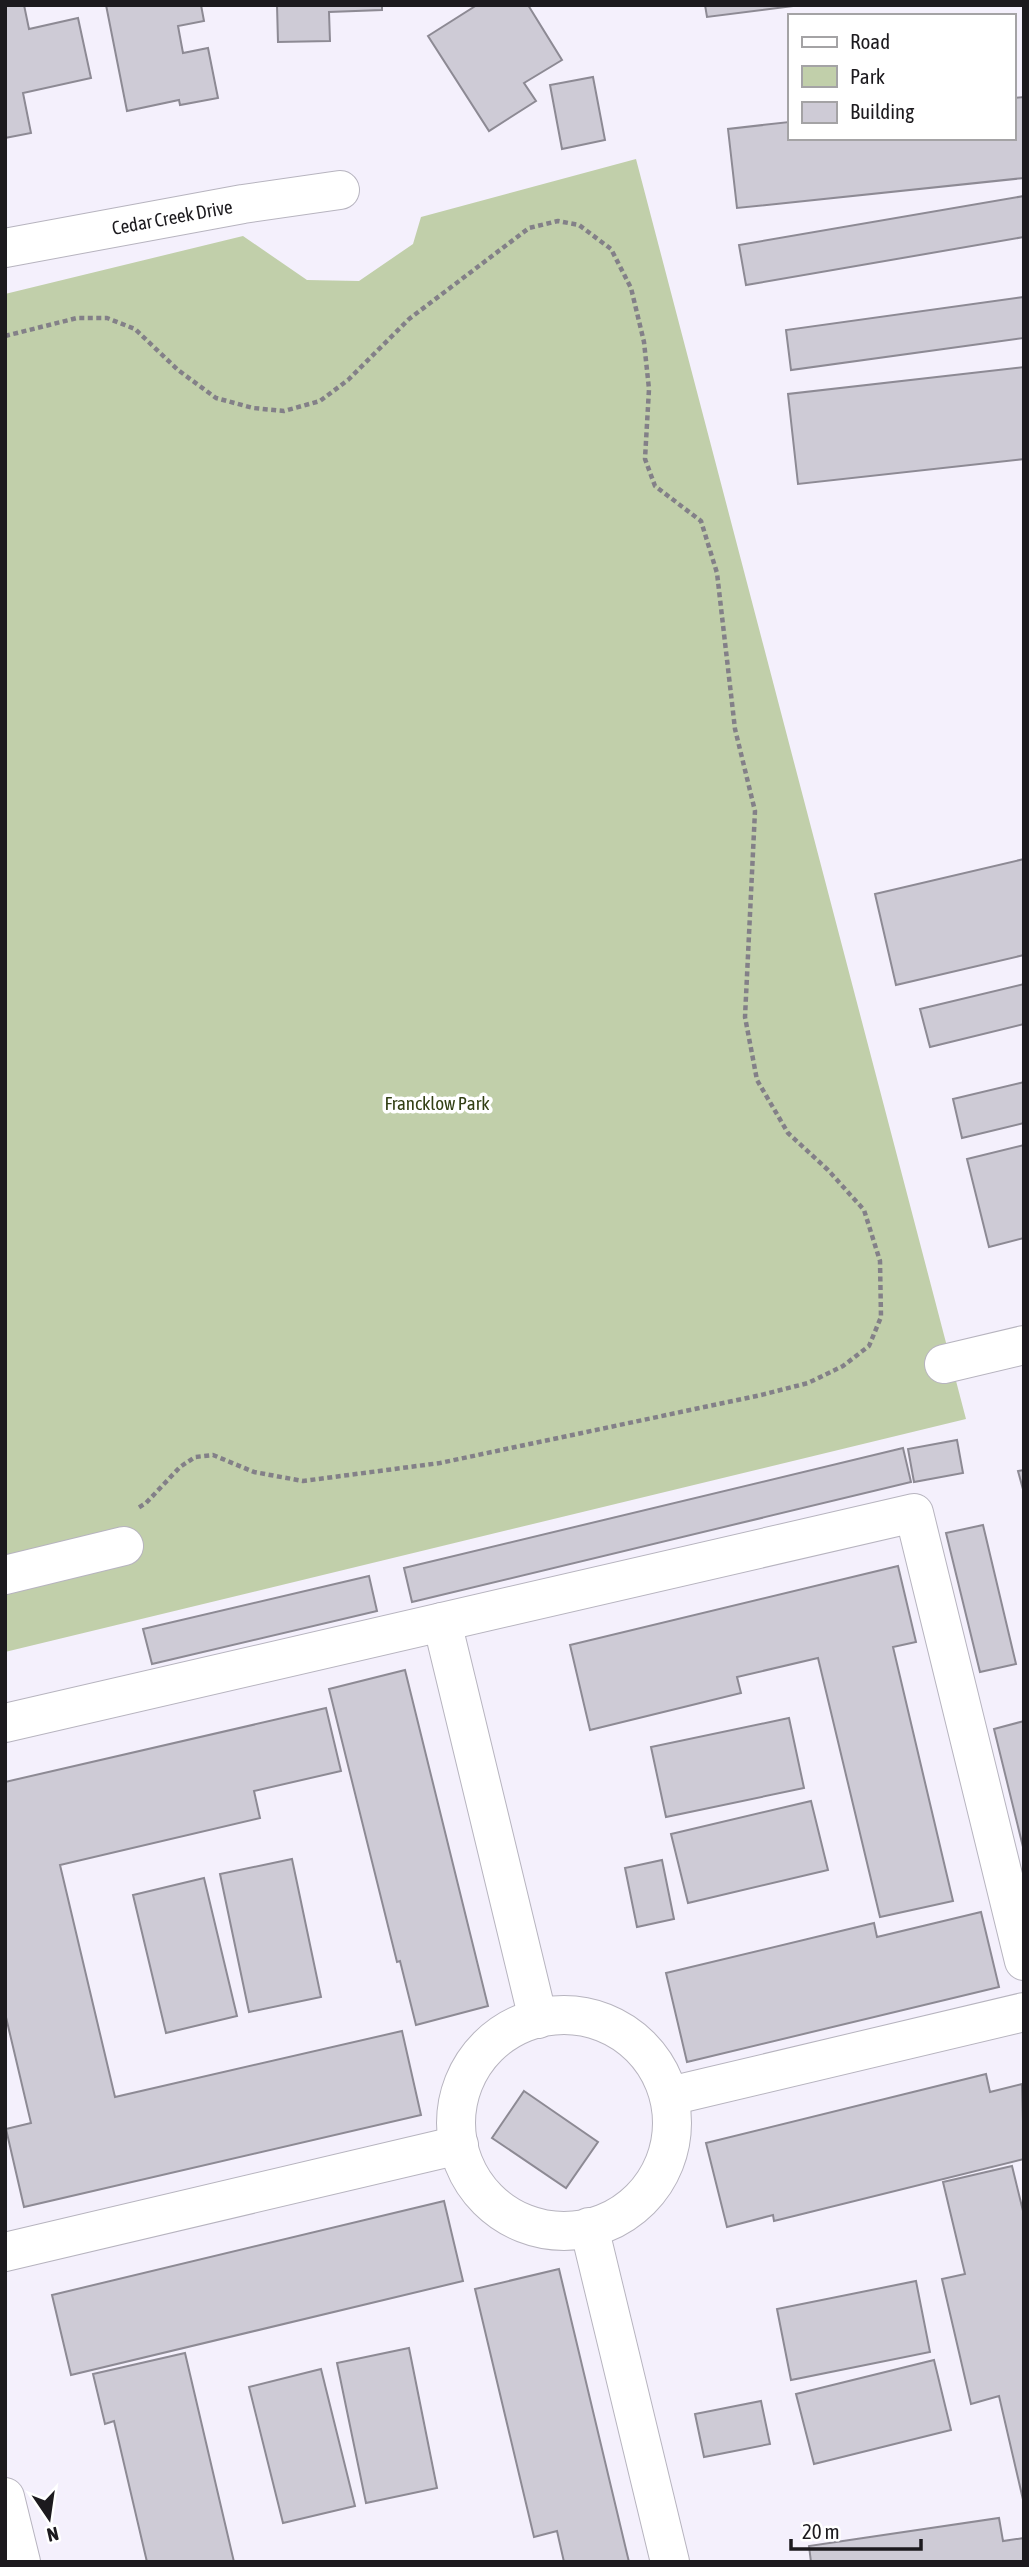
<svg xmlns="http://www.w3.org/2000/svg" width="1029" height="2567" viewBox="0 0 1029 2567" font-family="'Asap Condensed',sans-serif">
	<style>
		.green { fill: #c1cfaa }
		.building { fill: #cecbd6; stroke: #8d8a94; stroke-width: 2 }
		.lines { fill: none; stroke-linecap: round; stroke-linejoin: round }
		.minor-casing { stroke: #b7b4bf; stroke-width: 40 }
		.path { stroke: #838088; stroke-width: 4.5; stroke-dasharray: 5 3.5; stroke-linecap: butt }
		.minor { stroke: #fff; stroke-width: 38 }
		.labels { text-anchor: middle; stroke-width: 7; stroke-linejoin: round; paint-order: stroke }
		.street-label { font-size: 19px; fill: #1c1a1e; stroke: #fff }
		.park-label { font-size: 19px; fill: #323f14; stroke: #fff }
	</style>
	<rect width="100%" height="100%" fill="#f4f0fc"/>
	<path class="green" d="M636,159L966,1419L5,1652V294L243,236L307,280L359,281L413,244L421,217Z"/>
	<g class="building">
		<path d="M5,5H24L29,29L78,18L91,78L23,93L31,133L5,138Z"/>
		<path d="M106,5H201L204,21L178,26L183,53L208,48L218,98L180,105L179,100L127,111Z"/>
		<path d="M277,5H382V10L329,12L330,41L278,42Z"/>
		<path d="M477,5H528L562,60L524,83L536,101L489,131L428,36Z"/>
		<path d="M705,5H801L707,17Z"/>
		<path d="M593,77L605,140L562,149L550,85Z"/>
		<path d="M1024,97V178L737,208L728,129L789,122V138H1013V98Z"/>
		<path d="M1024,196V237L746,285L739,245Z"/>
		<path d="M1024,297V338L791,370L786,330Z"/>
		<path d="M1024,367V459L798,484L788,394Z"/>
		<path d="M1024,859V955L896,985L875,894Z"/>
		<path d="M1024,984V1024L930,1047L920,1009Z"/>
		<path d="M1024,1082V1123L962,1138L953,1099Z"/>
		<path d="M1024,1145V1238L989,1247L967,1159Z"/>
		<path d="M957,1440L963,1473L914,1482L908,1449Z"/>
		<path d="M903,1448L911,1482L412,1602L404,1568Z"/>
		<path d="M1024,1470V1493L1018,1471Z"/>
		<path d="M983,1525L1016,1664L980,1672L946,1533Z"/>
		<path d="M898,1566L916,1642L893,1647L953,1901L880,1917L818,1658L737,1677L741,1693L590,1730L570,1645Z"/>
		<path d="M369,1576L377,1611L152,1664L143,1629Z"/>
		<path d="M405,1670L488,2006L416,2025L400,1961L397,1962L329,1689Z"/>
		<path d="M326,1708L341,1771L254,1791L260,1818L60,1865L115,2097L402,2031L421,2115L24,2207L6,2129L31,2123L5,2013V1782Z"/>
		<path d="M789,1718L804,1788L666,1817L651,1747Z"/>
		<path d="M1024,1721V1851L994,1729Z"/>
		<path d="M811,1801L828,1870L688,1903L671,1834Z"/>
		<path d="M292,1859L321,1997L249,2012L220,1874Z"/>
		<path d="M662,1860L674,1919L637,1927L625,1868Z"/>
		<path d="M204,1878L237,2016L166,2033L133,1895Z"/>
		<path d="M981,1912L999,1987L687,2062L666,1973L874,1923L877,1937Z"/>
		<path d="M986,2074L990,2092L1022,2084L1024,2159L774,2221L773,2215L727,2227L706,2143Z"/>
		<path d="M524,2091L598,2142L566,2188L492,2138Z"/>
		<path d="M1012,2166L1024,2215V2504L999,2396L971,2404L942,2279L965,2274L943,2182Z"/>
		<path d="M444,2201L463,2281L71,2375L52,2295Z"/>
		<path d="M559,2269L629,2562H564L557,2531L534,2537L475,2289Z"/>
		<path d="M916,2281L930,2352L791,2380L777,2309Z"/>
		<path d="M409,2348L437,2488L366,2503L337,2363Z"/>
		<path d="M185,2353L234,2562H147L114,2421L105,2424L93,2374Z"/>
		<path d="M934,2360L951,2430L814,2464L796,2394Z"/>
		<path d="M321,2369L355,2506L283,2523L249,2387Z"/>
		<path d="M761,2401L770,2444L704,2457L695,2414Z"/>
		<path d="M999,2518L1003,2541L1024,2538V2562H811L809,2546Z"/>
	</g>
	<g class="lines">
		<g class="minor-casing">
			<g id="minor">
				<path id="s1" d="M5,248L243,204L340,190"/>
				<path d="M944,1364L1024,1345"/>
				<path d="M5,1575L124,1546"/>
				<path d="M442,1622L538,2019"/>
				<path d="M5,1723L914,1513L1024,1961"/>
				<circle cx="564" cy="2123" r="108"/>
				<path d="M670,2096L1024,2012"/>
				<path d="M589,2227L670,2562"/>
				<path d="M5,2252L459,2145"/>
				<path d="M5,2497L21,2562"/>
			</g>
		</g>
		<path class="path" d="M5,336L77,318H107L135,329L178,370L216,398L253,408L284,411L320,401L348,380L409,319L529,228L558,221L579,225L611,249L631,288L644,342L649,389L645,459L655,486L701,521L717,573L735,729L755,811L745,1017L757,1080L788,1133L828,1170L864,1210L880,1261L881,1317L869,1346L843,1366L808,1383L761,1395L440,1463L303,1481L254,1472L213,1455L195,1457L180,1467L146,1503L138,1508"/>
		<use href="#minor" class="minor"/>
	</g>
	<g class="labels">
		<g class="street-label">
			<text dy="7" stroke="none"><textPath href="#s1" startOffset="170">Cedar Creek Drive</textPath></text>
		</g>
		<g class="park-label">
			<text x="437" y="1110">Francklow Park</text>
		</g>
	</g>
	<rect width="1029" height="2567" fill="none" stroke="#1c1a1e" stroke-width="14"/>
	<rect x="788" y="14" width="228" height="126" fill="#ffffff" stroke="#a4a3a5" stroke-width="2"/>
	<rect x="802" y="37" width="35" height="10" fill="#ffffff" stroke="#a4a3a5" stroke-width="2"/>
	<text x="850" y="49" font-size="21" fill="#1c1a1e">Road</text>
	<rect x="802" y="66" width="35" height="21" fill="#c1cfaa" stroke="#a4a3a5" stroke-width="2"/>
	<text x="850" y="84" font-size="21" fill="#1c1a1e">Park</text>
	<rect x="802" y="102" width="35" height="21" fill="#cecbd6" stroke="#a4a3a5" stroke-width="2"/>
	<text x="850" y="119" font-size="21" fill="#1c1a1e">Building</text>
	<g transform="translate(49 2518) rotate(167)" stroke="#ffffff" stroke-width="5" paint-order="stroke">
	<path d="M0-5L12 26L0 18L-12 26Z" fill="#1c1a1e"/>
	<text y="-10" font-size="19" font-weight="bold" text-anchor="middle" fill="#1c1a1e">N</text>
	</g>
	<path d="M791 2539v10h130v-10" fill="none" stroke="#1c1a1e" stroke-width="3.5"/>
	<text x="802" y="2539" font-size="21" fill="#1c1a1e" stroke="#ffffff" stroke-width="5" paint-order="stroke">20 m</text>
</svg>
